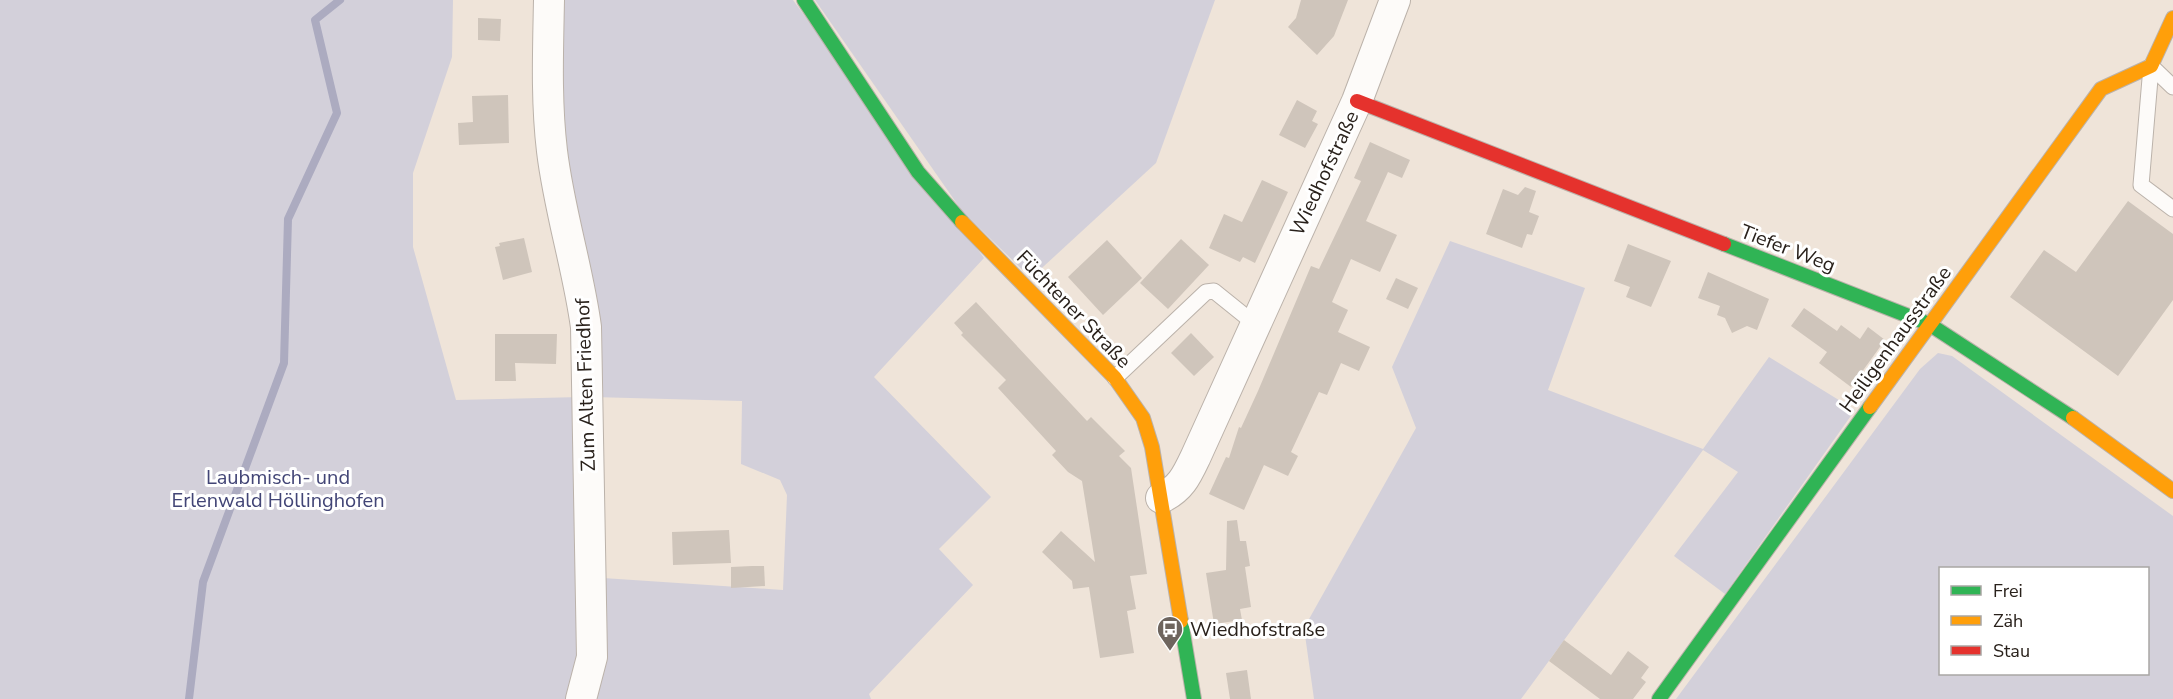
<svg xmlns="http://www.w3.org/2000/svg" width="2173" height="699" viewBox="0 0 2173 699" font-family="'Nunito Sans',sans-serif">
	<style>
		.green { fill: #d3d0da; fill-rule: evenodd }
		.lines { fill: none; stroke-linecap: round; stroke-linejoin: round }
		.stream { stroke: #acabc0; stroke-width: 8 }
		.building { fill: #cfc5bb }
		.lane-casing { stroke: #bbb2aa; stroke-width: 17 }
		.street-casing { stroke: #bbb2aa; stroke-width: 32 }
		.fast-casing { stroke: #bbb2aa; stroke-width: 16 }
		.slow-casing { stroke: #bbb2aa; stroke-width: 16 }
		.jam-casing { stroke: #bbb2aa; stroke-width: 16 }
		.lane { stroke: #fdfbf9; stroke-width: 15 }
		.street { stroke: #fdfbf9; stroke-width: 30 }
		.fast { stroke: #30b455; stroke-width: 14 }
		.slow { stroke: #ff9f0a; stroke-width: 14 }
		.jam { stroke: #e5322d; stroke-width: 14 }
		.labels { text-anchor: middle; stroke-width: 6; stroke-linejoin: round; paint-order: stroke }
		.street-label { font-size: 20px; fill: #29211b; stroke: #fff }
		.park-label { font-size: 20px; fill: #424576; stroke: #fff }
		.poi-label { font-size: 20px; fill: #29211b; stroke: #fff; text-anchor: start }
	</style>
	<rect width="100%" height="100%" fill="#efe4d9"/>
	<g class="green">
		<path d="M0,0H453L452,57L413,173V247L456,400L581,397L578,651L570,699H0Z"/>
		<path d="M557,0H793L984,258L874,377L991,497L939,549L973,585L869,694L871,699H593L603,578L783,590L787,495L780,480L741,464L742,401L593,397L553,76Z"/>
		<path d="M815,0H1215L1156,163L1031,278L962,211Z"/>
		<path d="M1450,241L1585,288L1548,390L1703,449L1769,357L1855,410L1725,594L1674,556L1738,472L1703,450L1521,699H1314L1304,628L1416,428L1392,367Z"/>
		<path d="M1938,353L1952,356L2173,516V699H1676L1920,369ZM1940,568H2148V674H1940Z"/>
	</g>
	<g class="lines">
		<path class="stream" d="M189,699L203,582L284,363L288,219L337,113L315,20L340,0"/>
	</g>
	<g class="building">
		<path d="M1301,0H1348L1334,36L1317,55L1288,27L1296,18Z"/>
		<path d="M478,18L501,19L500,41L478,40Z"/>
		<path d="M508,95L509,143L459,145L458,123L473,122L472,96Z"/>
		<path d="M1297,100L1317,111L1312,121L1318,124L1305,148L1279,135Z"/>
		<path d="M1370,142L1410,160L1402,178L1388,172L1366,221L1397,235L1380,272L1351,259L1332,302L1348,310L1338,332L1370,347L1359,371L1341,363L1327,395L1319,392L1291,452L1298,456L1288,476L1264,465L1244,510L1209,494L1226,457L1229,458L1239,427L1241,428L1258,391L1311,266L1319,269L1361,181L1354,178Z"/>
		<path d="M1262,180L1288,192L1255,263L1243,257L1240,262L1209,248L1224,214L1242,222Z"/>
		<path d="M1525,187L1536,191L1529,212L1539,216L1532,235L1527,234L1522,248L1486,234L1503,189L1518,195Z"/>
		<path d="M2128,201L2173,234V300L2118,376L2010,297L2044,250L2076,272Z"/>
		<path d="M524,238L532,272L503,280L495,247L500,246L499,243Z"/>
		<path d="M1181,239L1209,265L1168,309L1140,283Z"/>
		<path d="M1107,240L1142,278L1103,315L1068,277Z"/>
		<path d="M1628,244L1671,261L1651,307L1626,297L1630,287L1614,281Z"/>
		<path d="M1708,272L1769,299L1757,330L1747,326L1732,333L1725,318L1717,315L1720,306L1698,298Z"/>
		<path d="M1396,278L1418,288L1408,309L1386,299Z"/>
		<path d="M976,302L1087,421L1091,417L1125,451L1119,456L1131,468L1147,574L1130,576L1136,609L1127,611L1134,653L1100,658L1089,587L1073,589L1072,581L1042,552L1061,531L1095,562L1082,481L1068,472L1052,455L1056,451L998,388L1006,380L961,335L963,333L954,323Z"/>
		<path d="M1804,308L1837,331L1841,325L1860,339L1868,327L1885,340L1851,387L1819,363L1827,352L1791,326Z"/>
		<path d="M1191,333L1214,357L1194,376L1171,353Z"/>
		<path d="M495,334H557L556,364L515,363L516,381H495Z"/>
		<path d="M1237,520L1240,541H1246L1250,566L1245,567L1251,607L1240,609L1242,620L1214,624L1206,573L1226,570L1227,521Z"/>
		<path d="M729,530L731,563L673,565L672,532Z"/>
		<path d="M752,566H764L765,586L731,588V567Z"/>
		<path d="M1564,640L1611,675L1628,651L1649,667L1641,678L1646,682L1633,699H1600L1549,661Z"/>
		<path d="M1247,670L1251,699H1230L1226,673Z"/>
	</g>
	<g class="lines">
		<g class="lane-casing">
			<g id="lane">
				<path d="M2151,66L2173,87"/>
				<path d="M2151,67L2141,185L2173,209"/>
				<path d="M1115,378L1206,292L1214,291L1255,324"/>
			</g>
		</g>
		<g class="street-casing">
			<g id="street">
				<path d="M549,0C548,51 546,101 552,151C559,210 578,268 586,327L592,657L581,699"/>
				<path d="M1161,498C1181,489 1187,475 1196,456L1357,101L1395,0"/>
			</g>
		</g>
		<g class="fast-casing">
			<g id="fast">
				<path d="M804,0L918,172L962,222"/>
				<path d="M1724,244L1929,324L2073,418"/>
				<path d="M1181,621L1194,699"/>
				<path d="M1659,699L1870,407"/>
			</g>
		</g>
		<g class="slow-casing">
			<g id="slow">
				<path d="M962,222L1115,378L1143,418L1152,447L1181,621"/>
				<path d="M1870,407L2101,89L2151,66L2173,18"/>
				<path d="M2073,418L2173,491"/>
			</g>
		</g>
		<g class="jam-casing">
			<path id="jam" d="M1357,101L1724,244"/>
		</g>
		<use href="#lane" class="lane"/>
		<use href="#street" class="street"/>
		<use href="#fast" class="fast"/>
		<use href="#slow" class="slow"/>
		<use href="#jam" class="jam"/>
	</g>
	<defs>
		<g id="bus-pin" transform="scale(1.35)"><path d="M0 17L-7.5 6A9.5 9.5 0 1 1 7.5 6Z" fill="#6e655e" stroke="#fff"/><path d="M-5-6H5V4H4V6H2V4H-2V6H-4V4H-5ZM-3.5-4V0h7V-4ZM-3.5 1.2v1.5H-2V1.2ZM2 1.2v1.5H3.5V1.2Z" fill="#fff"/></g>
	</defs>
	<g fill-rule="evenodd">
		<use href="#bus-pin" x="1170" y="629"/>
	</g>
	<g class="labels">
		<g class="street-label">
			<text transform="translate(1324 173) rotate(-65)" y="7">Wiedhofstraße</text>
			<text transform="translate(1788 248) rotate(21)" y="7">Tiefer Weg</text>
			<text transform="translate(1074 309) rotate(46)" y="7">Füchtener Straße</text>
			<text transform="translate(1895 339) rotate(-54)" y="7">Heiligenhausstraße</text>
			<text transform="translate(585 385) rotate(-92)" y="7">Zum Alten Friedhof</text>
		</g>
		<g class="park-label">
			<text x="278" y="484">Laubmisch- und<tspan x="278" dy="23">Erlenwald Höllinghofen</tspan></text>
		</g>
		<g class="poi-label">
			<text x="1190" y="636">Wiedhofstraße</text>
		</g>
	</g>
	<rect x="1939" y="567" width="210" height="108" fill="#ffffff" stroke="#a9a6a4" stroke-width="1.5"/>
	<rect x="1951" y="586" width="30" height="9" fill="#30b455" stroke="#a9a6a4" stroke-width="1.5"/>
	<text x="1993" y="597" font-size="18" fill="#29211b">Frei</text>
	<rect x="1951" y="616" width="30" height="9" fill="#ff9f0a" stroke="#a9a6a4" stroke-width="1.5"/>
	<text x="1993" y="627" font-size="18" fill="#29211b">Zäh</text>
	<rect x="1951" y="646" width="30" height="9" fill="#e5322d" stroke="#a9a6a4" stroke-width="1.5"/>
	<text x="1993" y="657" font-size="18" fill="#29211b">Stau</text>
</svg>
